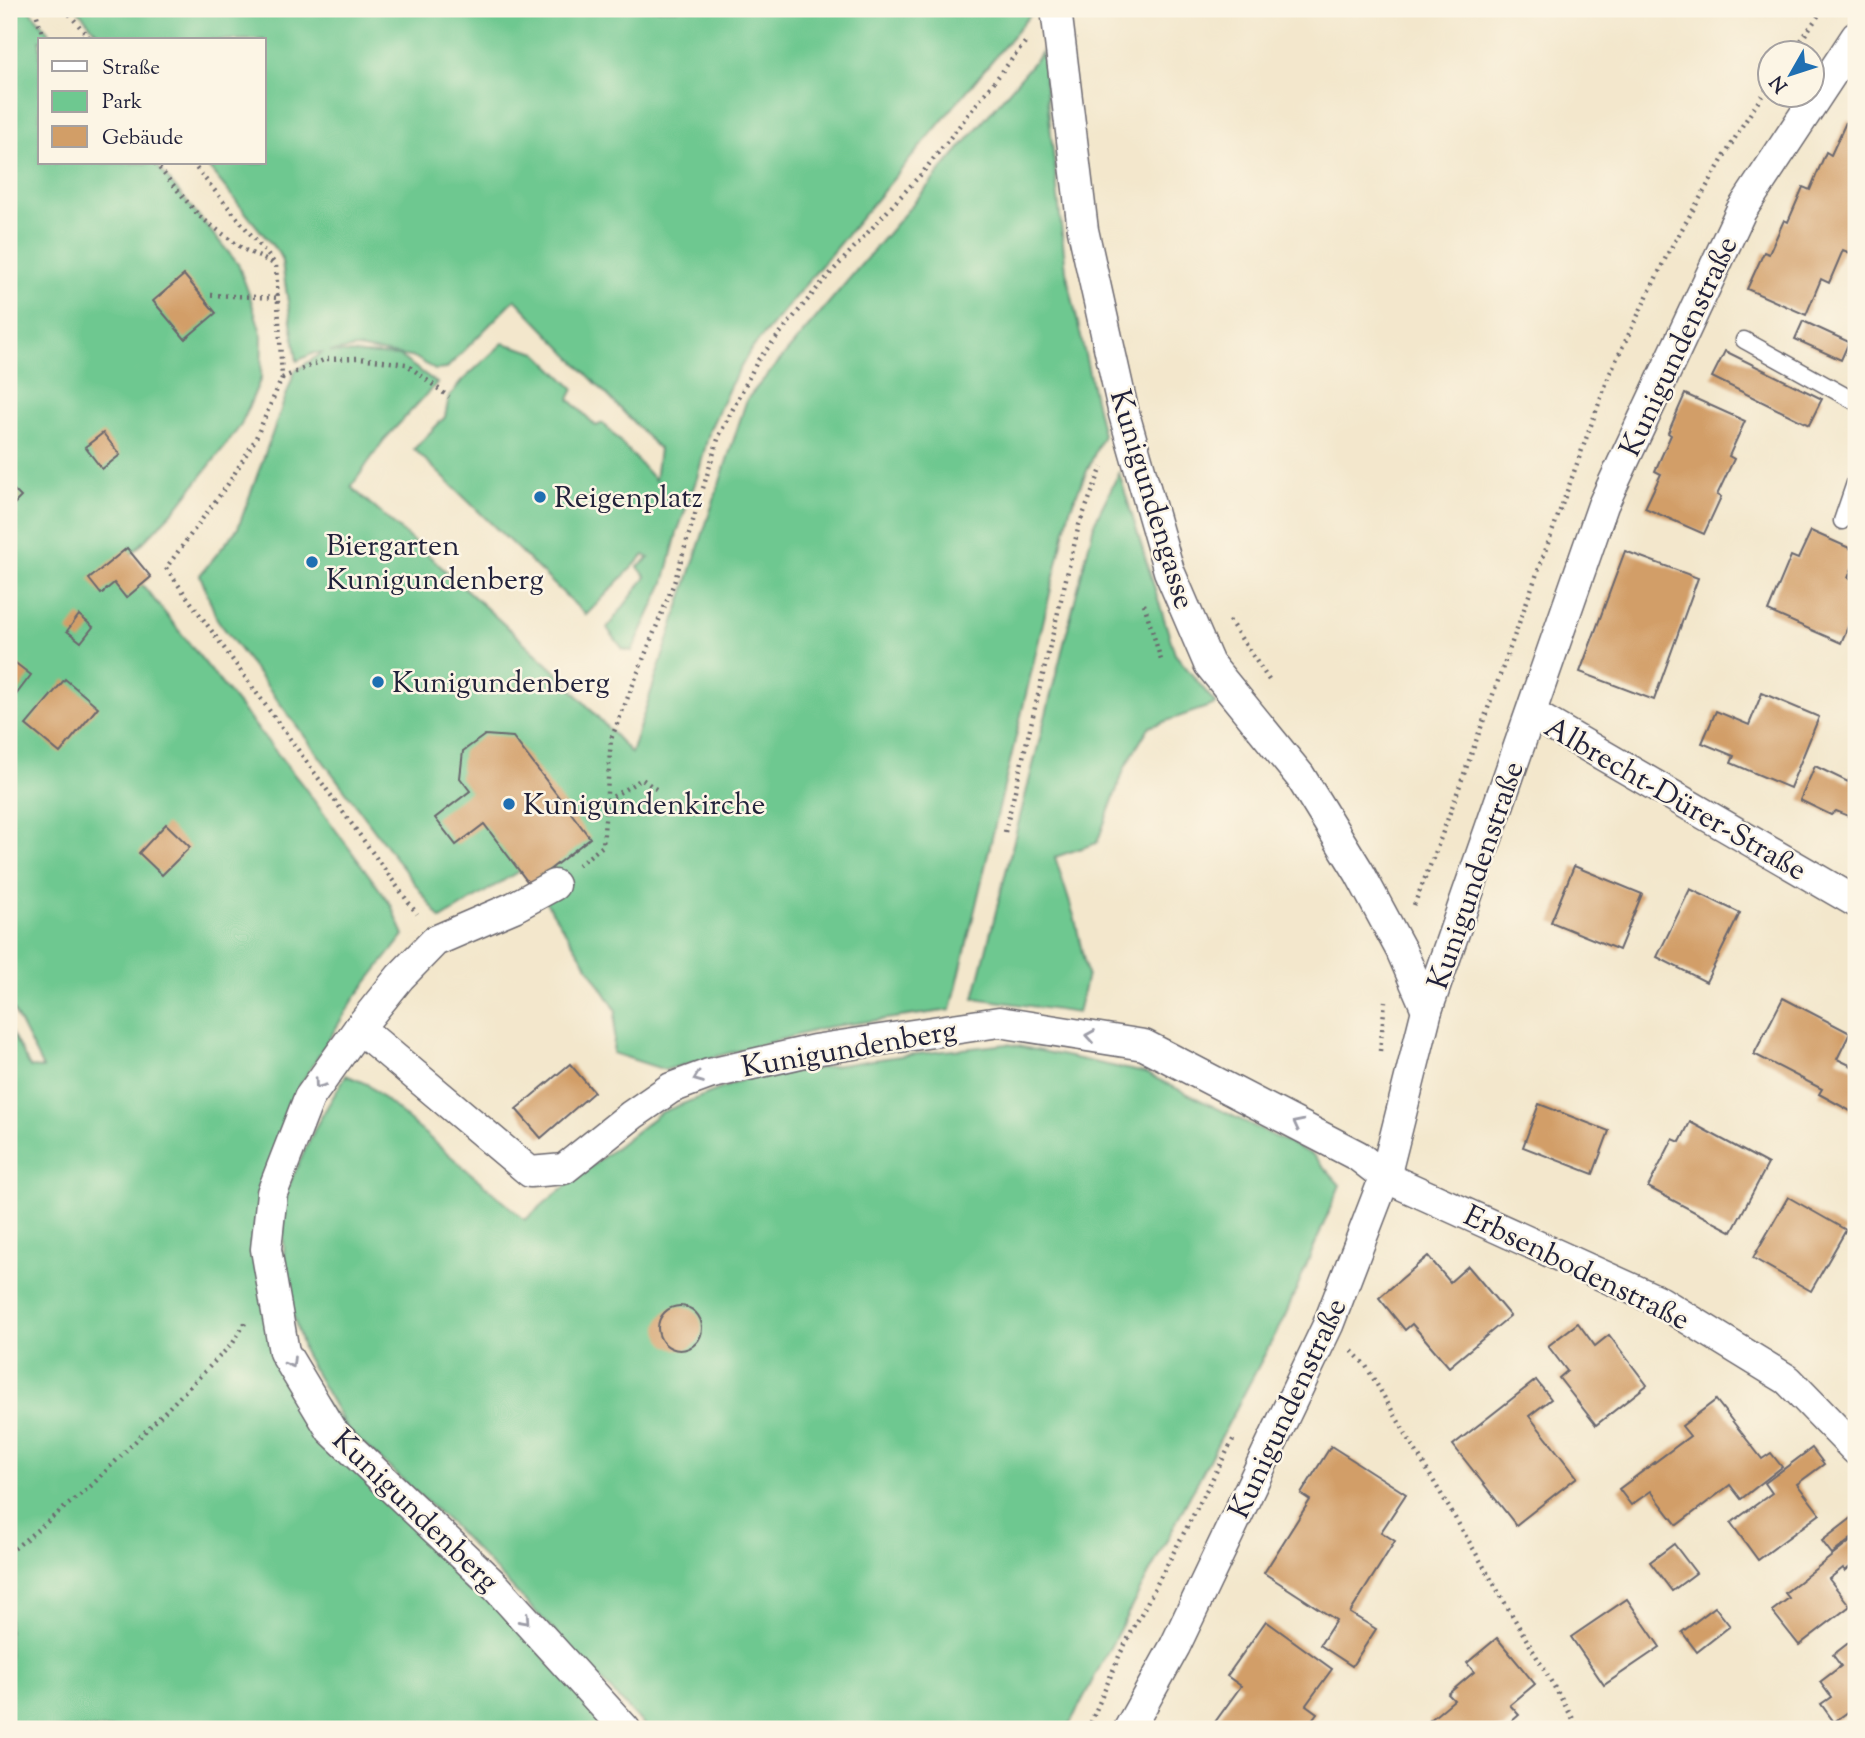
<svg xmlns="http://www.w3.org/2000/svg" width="1865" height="1738" viewBox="0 0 1865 1738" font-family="'Sorts Mill Goudy',serif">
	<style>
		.green { fill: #6ec890; stroke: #487566; stroke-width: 2 }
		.building { fill: #d29e67 }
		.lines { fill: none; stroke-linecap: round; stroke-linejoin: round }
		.service-casing { stroke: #6b676e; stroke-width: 19 }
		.minor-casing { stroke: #6b676e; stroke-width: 33 }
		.path { stroke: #6b676e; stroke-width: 4.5; stroke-dasharray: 2 5; stroke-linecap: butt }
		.service { stroke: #fff; stroke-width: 16 }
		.minor { stroke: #fff; stroke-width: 30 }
		.oneway { stroke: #9c9ca7 }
		.poi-dot { fill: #1f6fb2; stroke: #fcf5e5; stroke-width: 2.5 }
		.labels { text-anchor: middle; stroke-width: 5; stroke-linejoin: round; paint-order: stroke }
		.street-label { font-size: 30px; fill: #22223b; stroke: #fcf5e5 }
		.poi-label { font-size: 30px; fill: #22223b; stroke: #fcf5e5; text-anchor: start }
	</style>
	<rect width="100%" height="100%" fill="#fcf5e5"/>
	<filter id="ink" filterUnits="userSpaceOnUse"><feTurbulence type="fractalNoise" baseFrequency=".0143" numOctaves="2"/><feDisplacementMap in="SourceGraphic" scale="14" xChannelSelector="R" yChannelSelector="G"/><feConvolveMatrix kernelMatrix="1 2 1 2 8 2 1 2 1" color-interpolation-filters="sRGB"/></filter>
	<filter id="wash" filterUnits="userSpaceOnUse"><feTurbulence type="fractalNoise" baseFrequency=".00686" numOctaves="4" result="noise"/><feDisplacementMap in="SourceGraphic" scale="28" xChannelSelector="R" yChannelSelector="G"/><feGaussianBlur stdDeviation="1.57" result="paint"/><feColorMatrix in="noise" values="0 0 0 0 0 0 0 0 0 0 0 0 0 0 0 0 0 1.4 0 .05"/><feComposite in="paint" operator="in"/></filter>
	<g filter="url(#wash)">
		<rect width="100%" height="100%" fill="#f3e7cc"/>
		<g class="green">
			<path d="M9,9H29L55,40H40V163H155L238,264L249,294L262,336L261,378L241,425L179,505L124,562L301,783L391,905L404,935L354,999L288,1105L259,1200L275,1345L505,1613L609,1729H9V1028L30,1067L43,1068L9,1001Z"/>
			<path d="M77,9H1035L750,351L730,386L710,429L697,478L677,533L664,583L632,651L623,649L607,628L646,577L638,567L649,558L644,555L586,615L414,449L445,417L449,397L461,382L503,343L537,353L574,389L569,399L596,426L603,423L655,480L659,449L515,299L446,369L435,370L416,358L357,348L330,352L399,356L437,383L384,440L351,487L415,543L554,670L631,753L747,399L1042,52L1066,270L1103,435L1070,509L951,1010L828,1027L665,1070L613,1053L616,1010L524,868L441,919L217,619L200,575L238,528L295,371L322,353H314L297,361L281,256L205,163H264V40H103Z"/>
			<path d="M1119,473L1175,654L1216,704L1149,727L1125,767L1097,843L1055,857L1075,919L1087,975L1078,1013L974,998L1095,521Z"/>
			<path d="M1008,1044L1145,1073L1313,1155L1340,1185L1285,1316L1067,1729H648L451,1524L348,1430L305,1355L286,1291L282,1200L316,1126L346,1075L367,1084L525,1220L547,1201L660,1113L745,1079L907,1055Z"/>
		</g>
		<g id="blocks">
			<g class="building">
				<path d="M1847,120L1856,125V239L1850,253L1843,250L1829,283L1821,279L1806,315L1747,289L1764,252L1769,254L1784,220L1788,222L1803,187L1810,190L1826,152L1831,155Z"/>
				<path d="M184,275L216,313L185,339L153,301Z"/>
				<path d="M1803,321L1849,342L1841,360L1795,339Z"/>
				<path d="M1725,351L1822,399L1809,425L1712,377Z"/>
				<path d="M1685,394L1745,421L1729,456L1734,459L1717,495L1721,497L1704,534L1645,508L1661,474L1655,471L1671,435L1668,433Z"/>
				<path d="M103,433L120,455L102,469L85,447Z"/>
				<path d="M9,485L21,497L9,509Z"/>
				<path d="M1811,531L1856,551V559L1848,578L1856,582V608L1841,643L1768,611L1791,556L1798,559Z"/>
				<path d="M127,548L151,577L126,598L114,583L101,594L89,579Z"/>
				<path d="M1625,551L1698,578L1654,700L1580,672Z"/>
				<path d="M79,615L93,627L81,642L67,631Z"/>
				<path d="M9,658L31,675L9,704Z"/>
				<path d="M65,679L98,707L60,753L26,725Z"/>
				<path d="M1762,693L1819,717L1790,788L1731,763L1734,756L1702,743L1716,711L1749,725Z"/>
				<path d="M485,735L513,737L590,838L530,885L484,824L456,845L435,818L470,791L460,778L463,751Z"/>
				<path d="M1815,766L1848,782L1856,766V819L1836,811L1831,815L1800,800Z"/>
				<path d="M166,824L190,847L162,875L139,853Z"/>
				<path d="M1574,866L1642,894L1619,950L1551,922Z"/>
				<path d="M1690,889L1740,913L1706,982L1657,957Z"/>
				<path d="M1783,998L1850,1033L1837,1059L1856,1068V1108L1854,1113L1819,1094L1822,1089L1754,1054Z"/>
				<path d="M570,1064L594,1092L541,1138L516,1109Z"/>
				<path d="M1539,1104L1609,1131L1593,1174L1523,1147Z"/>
				<path d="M1690,1122L1768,1164L1732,1232L1648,1187L1673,1139L1680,1142Z"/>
				<path d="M1788,1197L1846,1230L1811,1291L1753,1258Z"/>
				<path d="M1428,1256L1450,1282L1468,1266L1510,1316L1449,1367L1412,1324L1405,1330L1379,1298Z"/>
				<circle cx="680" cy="1328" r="22"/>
				<path d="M1578,1323L1595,1346L1609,1335L1647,1385L1596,1425L1559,1378L1567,1371L1548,1346Z"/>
				<path d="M1536,1380L1551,1399L1529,1416L1577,1477L1516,1525L1453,1445Z"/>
				<path d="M1716,1400L1762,1459L1771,1453L1782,1467L1741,1499L1730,1485L1677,1525L1651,1491L1631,1505L1619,1489L1690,1436L1682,1426Z"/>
				<path d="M1331,1446L1406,1494L1381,1532L1395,1541L1350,1613L1376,1629L1352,1666L1320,1645L1336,1620L1264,1573L1310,1500L1301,1494Z"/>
				<path d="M1812,1448L1824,1464L1797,1484L1820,1514L1758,1560L1731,1523L1772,1493L1765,1483Z"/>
				<path d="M1853,1517L1856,1522V1535L1832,1554L1822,1541Z"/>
				<path d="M1856,1537V1562L1845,1571L1843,1568L1829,1579L1850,1606L1799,1645L1772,1611L1789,1598L1785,1593Z"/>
				<path d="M1674,1544L1696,1573L1672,1591L1650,1562Z"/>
				<path d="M1627,1599L1660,1647L1604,1685L1571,1637Z"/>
				<path d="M1715,1607L1730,1626L1697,1652L1682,1632Z"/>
				<path d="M1266,1621L1332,1669L1306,1705L1317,1713L1305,1729H1210L1241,1686L1227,1676Z"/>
				<path d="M1856,1637V1706L1834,1722L1821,1704L1831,1697L1820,1682L1841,1666L1833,1655Z"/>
				<path d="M1497,1638L1535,1684L1510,1705L1519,1715L1503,1729H1436L1429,1721L1454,1700L1448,1694L1474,1672L1467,1663Z"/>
				<path d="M1856,1718V1729H1841Z"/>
			</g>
		</g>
	</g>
	<g filter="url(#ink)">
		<use href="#blocks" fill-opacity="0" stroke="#6b676e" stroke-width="2"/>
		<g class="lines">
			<g class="service-casing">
				<g id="service">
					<path d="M1744,340L1856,402"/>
					<path d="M1842,521L1856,480"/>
				</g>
			</g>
			<g class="minor-casing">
				<g id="minor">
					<path d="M1056,9L1083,230L1124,414L1169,571L1209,664L1300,776L1359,872L1401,950L1427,1010"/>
					<path d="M1532,714L1856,902"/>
					<path d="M554,885L514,907L435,941L400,977L359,1028L309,1098L272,1193L266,1249L284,1352L331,1430L496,1587L625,1729"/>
					<path d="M359,1028L530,1172L564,1169L632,1115L671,1088L709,1074L814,1050L999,1022L1144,1045L1358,1156L1385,1177L1661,1302L1788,1380L1856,1450"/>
					<path d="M1129,1729L1175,1646L1328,1325L1385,1177L1427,1010L1603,505L1741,211L1856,37"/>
				</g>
			</g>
			<g class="path">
				<path d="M35,9L44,40"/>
				<path d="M65,9L91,40"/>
				<path d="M1793,52L1823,9"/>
				<path d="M155,163L199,216L243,249L272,263"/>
				<path d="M192,163L276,265L282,378L255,440L228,484L166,568L417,914"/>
				<path d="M211,295L279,298"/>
				<path d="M282,378L326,359L359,358L406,364L449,397"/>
				<path d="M1144,604L1161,660"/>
				<path d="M1229,620L1271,683"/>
				<path d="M607,800L642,779L660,792"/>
				<path d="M1005,832L1079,525L1102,467"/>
				<path d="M578,865L603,846L611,739L674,583L719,436L758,360L820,285L923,172L1027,40"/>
				<path d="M1414,905L1436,851L1610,373L1668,253L1742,126L1770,84"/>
				<path d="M1380,1051L1385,1001"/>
				<path d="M1352,1351L1366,1366L1579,1729"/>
				<path d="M9,1553L92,1485L233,1343L245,1323"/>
				<path d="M1088,1729L1120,1654L1235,1436"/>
			</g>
			<use href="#service" class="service"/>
			<use href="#minor" class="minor"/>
		</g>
		<defs><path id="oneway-chevron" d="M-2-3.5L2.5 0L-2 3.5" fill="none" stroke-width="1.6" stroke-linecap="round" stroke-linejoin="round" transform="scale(1.75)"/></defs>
		<g class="oneway">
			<use href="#oneway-chevron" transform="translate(1090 1036) rotate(-171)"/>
			<use href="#oneway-chevron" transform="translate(698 1078) rotate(159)"/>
			<use href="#oneway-chevron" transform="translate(319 1084) rotate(126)"/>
			<use href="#oneway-chevron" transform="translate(1298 1124) rotate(-153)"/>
			<use href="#oneway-chevron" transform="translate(291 1363) rotate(59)"/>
			<use href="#oneway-chevron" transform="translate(525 1620) rotate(48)"/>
		</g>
	</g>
	<g class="poi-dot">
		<circle cx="540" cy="497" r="7"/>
		<circle cx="312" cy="562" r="7"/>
		<circle cx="378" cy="682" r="7"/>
		<circle cx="509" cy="804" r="7"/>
	</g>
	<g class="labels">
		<g class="street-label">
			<text transform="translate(1678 346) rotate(-65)" y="10">Kunigundenstraße</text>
			<text transform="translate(1153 499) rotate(73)" y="10">Kunigundengasse</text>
			<text transform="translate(1676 798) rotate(30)" y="10">Albrecht-Dürer-Straße</text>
			<text transform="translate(1475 875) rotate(-71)" y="10">Kunigundenstraße</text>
			<text transform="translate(849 1048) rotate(-10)" y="10">Kunigundenberg</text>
			<text transform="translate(1577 1267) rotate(26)" y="10">Erbsenbodenstraße</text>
			<text transform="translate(1287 1408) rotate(-65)" y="10">Kunigundenstraße</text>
			<text transform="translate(416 1510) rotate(44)" y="10">Kunigundenberg</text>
		</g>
		<g class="poi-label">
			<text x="554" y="507">Reigenplatz</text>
			<text x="326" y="555">Biergarten<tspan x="326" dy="34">Kunigundenberg</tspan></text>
			<text x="392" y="692">Kunigundenberg</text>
			<text x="523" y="814">Kunigundenkirche</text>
		</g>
	</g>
	<rect width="1865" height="1738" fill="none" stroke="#fcf5e5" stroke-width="35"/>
	<rect x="38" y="38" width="228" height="126" fill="#fcf5e5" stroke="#a5a1a1" stroke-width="2"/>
	<rect x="52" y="61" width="35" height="10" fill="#ffffff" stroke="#a5a1a1" stroke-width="2"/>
	<text x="102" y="74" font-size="21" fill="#22223b">Straße</text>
	<rect x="52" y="91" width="35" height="21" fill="#6ec890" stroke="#a5a1a1" stroke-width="2"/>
	<text x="102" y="108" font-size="21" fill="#22223b">Park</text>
	<rect x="52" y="126" width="35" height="21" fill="#d29e67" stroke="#a5a1a1" stroke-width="2"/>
	<text x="102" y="144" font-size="21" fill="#22223b">Gebäude</text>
	<g transform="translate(1791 74) rotate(231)"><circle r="33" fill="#fcf5e5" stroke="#a5a1a1" stroke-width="2"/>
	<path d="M0-5L12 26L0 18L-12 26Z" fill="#1f6fb2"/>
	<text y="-10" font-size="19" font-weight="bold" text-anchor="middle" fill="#22223b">N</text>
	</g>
</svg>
